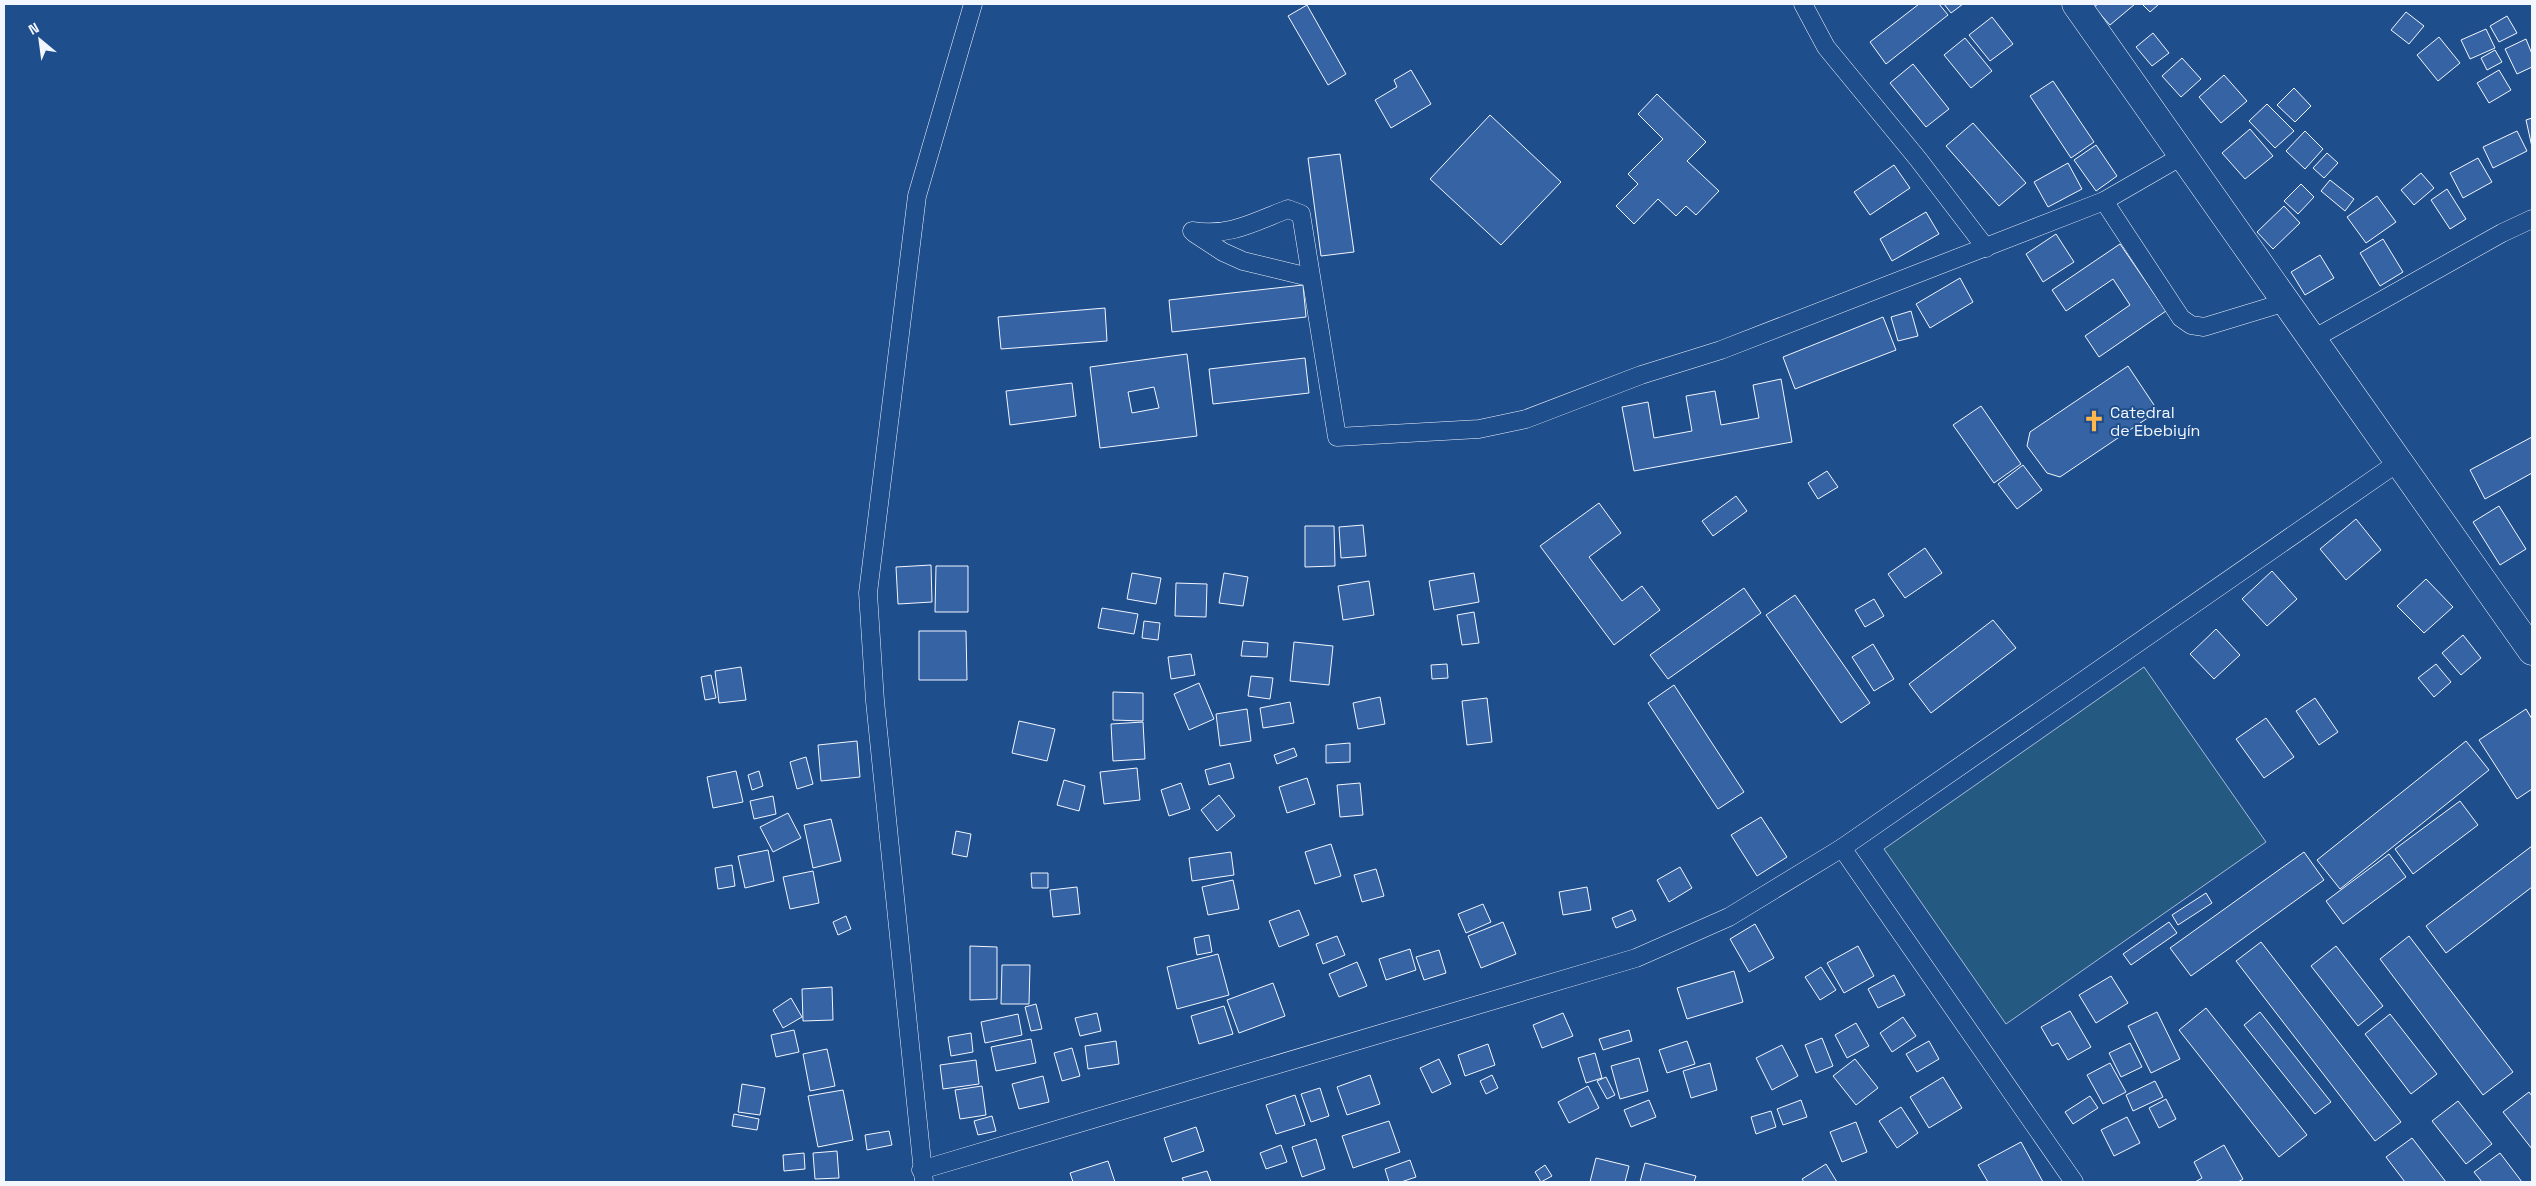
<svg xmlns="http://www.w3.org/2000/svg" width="2536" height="1186" viewBox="0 0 2536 1186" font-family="'Space Grotesk',sans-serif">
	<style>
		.green { fill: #245a82; stroke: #a8bbd7 }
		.building { fill: #3563a3; stroke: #f2f6ff; fill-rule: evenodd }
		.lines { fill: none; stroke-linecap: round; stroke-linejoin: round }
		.minor-casing { stroke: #f2f6ff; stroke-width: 19 }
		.primary-casing { stroke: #f2f6ff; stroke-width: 29 }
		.minor { stroke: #1f4e8c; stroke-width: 18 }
		.primary { stroke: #1f4e8c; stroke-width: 28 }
		.labels { text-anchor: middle; stroke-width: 4; stroke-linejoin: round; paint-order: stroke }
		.poi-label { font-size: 16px; fill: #f2f6ff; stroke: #1f4e8c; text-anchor: start }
	</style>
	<rect width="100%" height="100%" fill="#1f4e8c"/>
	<path class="green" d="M2144,667L2266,842L2006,1024L1884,849Z"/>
	<g class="building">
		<path d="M1919,4H1939L1948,15L1886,64L1870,42Z"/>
		<path d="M1944,4H1963L1951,13Z"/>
		<path d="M2098,4H2135L2110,25L2094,7Z"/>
		<path d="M2142,4H2159L2150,12Z"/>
		<path d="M1307,5L1346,74L1328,85L1288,16Z"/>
		<path d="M2406,12L2424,26L2409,44L2391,30Z"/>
		<path d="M2507,16L2517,33L2499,42L2490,26Z"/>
		<path d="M1992,17L2013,44L1990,61L1969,35Z"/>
		<path d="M2486,29L2495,48L2470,59L2461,40Z"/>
		<path d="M2153,33L2169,53L2152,66L2136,47Z"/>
		<path d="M2439,37L2460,63L2438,81L2417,55Z"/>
		<path d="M1965,38L1992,71L1971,88L1944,55Z"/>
		<path d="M2526,39L2532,54V67L2517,74L2505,49Z"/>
		<path d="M2495,50L2502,62L2487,70L2481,58Z"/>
		<path d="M2182,58L2201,79L2181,97L2162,76Z"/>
		<path d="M1913,64L1949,109L1926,127L1890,83Z"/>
		<path d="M1411,70L1431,104L1391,128L1375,100L1397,87L1394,80Z"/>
		<path d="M2499,70L2511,90L2489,103L2477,83Z"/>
		<path d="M2224,75L2247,101L2221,123L2199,97Z"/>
		<path d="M2053,81L2094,142L2071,158L2030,96Z"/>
		<path d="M2294,88L2311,106L2295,122L2277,105Z"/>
		<path d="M1657,94L1706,142L1687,161L1719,191L1696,215L1686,206L1676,216L1658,199L1634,224L1616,206L1638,184L1628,174L1663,139L1638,114Z"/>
		<path d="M2267,104L2294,131L2275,148L2249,121Z"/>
		<path d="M1490,115L1561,182L1501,245L1430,179Z"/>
		<path d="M2532,118V147L2526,120Z"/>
		<path d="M1973,123L2026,183L1999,206L1946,146Z"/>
		<path d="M2250,129L2273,156L2245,179L2222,153Z"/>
		<path d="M2305,131L2323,149L2305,169L2286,151Z"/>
		<path d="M2517,131L2527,151L2493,168L2483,147Z"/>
		<path d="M2096,145L2117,176L2096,191L2074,160Z"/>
		<path d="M2327,153L2338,163L2324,178L2313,168Z"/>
		<path d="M1340,154L1354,252L1321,256L1308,158Z"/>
		<path d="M2478,158L2492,182L2463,198L2450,173Z"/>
		<path d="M2068,163L2082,189L2048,207L2034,182Z"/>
		<path d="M1894,165L1910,188L1870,215L1854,192Z"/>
		<path d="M2421,173L2434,188L2414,205L2401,190Z"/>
		<path d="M2330,180L2354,199L2345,211L2321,191Z"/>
		<path d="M2301,184L2314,197L2298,214L2284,201Z"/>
		<path d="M2447,189L2466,219L2450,229L2431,200Z"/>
		<path d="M2377,196L2396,222L2366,243L2347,217Z"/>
		<path d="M2284,206L2300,223L2273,249L2257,232Z"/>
		<path d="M1926,212L1939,234L1892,261L1880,239Z"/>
		<path d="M2056,234L2074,262L2043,282L2026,254Z"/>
		<path d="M2383,239L2403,272L2380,286L2360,253Z"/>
		<path d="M2120,244L2166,311L2099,357L2085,336L2130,305L2113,279L2066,311L2052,290Z"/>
		<path d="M2320,255L2334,278L2305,295L2291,272Z"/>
		<path d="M1960,278L1973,302L1930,328L1916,304Z"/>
		<path d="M1303,285L1306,317L1172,332L1169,300Z"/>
		<path d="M1105,308L1107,341L1001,349L998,317Z"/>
		<path d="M1911,311L1918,336L1898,341L1891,317Z"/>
		<path d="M1883,317L1896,350L1795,389L1783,357Z"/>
		<path d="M1187,354L1197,436L1100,448L1090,367ZM1154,387L1159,408L1132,413L1128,392Z"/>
		<path d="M1305,358L1309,393L1213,404L1209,369Z"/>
		<path d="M2128,366L2158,411L2060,477L2047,473L2027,446L2030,432Z"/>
		<path d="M1781,379L1792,442L1634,471L1622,407L1648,402L1654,438L1692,431L1686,396L1715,391L1721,425L1759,418L1753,385Z"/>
		<path d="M1072,383L1076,416L1010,425L1006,391Z"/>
		<path d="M1981,406L2021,464L1994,483L1953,425Z"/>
		<path d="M2532,437V473L2485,499L2470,470Z"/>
		<path d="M2023,465L2042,490L2017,509L1998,484Z"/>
		<path d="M1827,471L1838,487L1818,499L1808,483Z"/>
		<path d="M1736,496L1747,511L1713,536L1702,521Z"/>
		<path d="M1599,503L1621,533L1589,557L1622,601L1642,586L1660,610L1614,645L1540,546Z"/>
		<path d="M2499,506L2526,549L2500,565L2473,522Z"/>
		<path d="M2356,519L2381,550L2346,580L2320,549Z"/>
		<path d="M1363,525L1366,556L1341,558L1339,527Z"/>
		<path d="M1305,526H1334L1335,566L1305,567Z"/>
		<path d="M1925,548L1942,573L1905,598L1888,574Z"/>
		<path d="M931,565L932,602L898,604L896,567Z"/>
		<path d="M936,566H968V612H935Z"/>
		<path d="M2272,571L2297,599L2267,626L2242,599Z"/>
		<path d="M1132,573L1161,578L1156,604L1127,599Z"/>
		<path d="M1224,573L1248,577L1243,606L1219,603Z"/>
		<path d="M1474,573L1479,602L1434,610L1429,581Z"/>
		<path d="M2426,579L2453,607L2424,633L2397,606Z"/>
		<path d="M1369,581L1374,615L1343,620L1338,586Z"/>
		<path d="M1176,583L1207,584L1206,617L1175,616Z"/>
		<path d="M1744,588L1761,613L1668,679L1650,655Z"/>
		<path d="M1795,595L1870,703L1841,723L1766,615Z"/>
		<path d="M1874,599L1884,616L1865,627L1855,610Z"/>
		<path d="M1102,608L1138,614L1134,634L1098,628Z"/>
		<path d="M1474,612L1479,643L1462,645L1457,615Z"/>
		<path d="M1993,620L2016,648L1931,713L1909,684Z"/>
		<path d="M1144,621L1160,623L1158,640L1142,638Z"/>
		<path d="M2216,629L2240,655L2214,679L2190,654Z"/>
		<path d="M919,631H966L967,680H919Z"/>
		<path d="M2463,635L2481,658L2461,675L2442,653Z"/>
		<path d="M1243,641L1268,643L1267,657L1241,656Z"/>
		<path d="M1294,642L1333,646L1329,685L1290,681Z"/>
		<path d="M1873,644L1894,679L1874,691L1852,657Z"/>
		<path d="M1191,654L1195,675L1171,679L1168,657Z"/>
		<path d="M1447,664L1448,678L1432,679L1431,665Z"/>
		<path d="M2436,664L2451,682L2434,697L2418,678Z"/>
		<path d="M741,667L746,700L719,703L715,671Z"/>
		<path d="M711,675L716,698L705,700L701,677Z"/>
		<path d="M1251,676L1273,678L1270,699L1248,696Z"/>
		<path d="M1199,683L1214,719L1189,730L1174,694Z"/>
		<path d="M1674,685L1744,792L1718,809L1648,703Z"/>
		<path d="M1113,692L1143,693V721L1113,720Z"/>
		<path d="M1380,697L1385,724L1358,729L1353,703Z"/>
		<path d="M1487,698L1492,742L1467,745L1462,701Z"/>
		<path d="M2315,698L2338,732L2319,745L2296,711Z"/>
		<path d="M1290,702L1294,723L1263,728L1260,708Z"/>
		<path d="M1247,709L1251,741L1220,746L1216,714Z"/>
		<path d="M2526,709L2532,719V789L2517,799L2479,740Z"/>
		<path d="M2266,718L2294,757L2264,778L2236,739Z"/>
		<path d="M1019,721L1055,729L1047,761L1012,753Z"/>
		<path d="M1143,722L1145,759L1113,761L1111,724Z"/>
		<path d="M857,741L860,777L821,781L818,745Z"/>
		<path d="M2466,741L2489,770L2340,889L2317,860Z"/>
		<path d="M1350,743V762L1326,763V745Z"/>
		<path d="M1294,748L1297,756L1277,764L1274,755Z"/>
		<path d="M806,757L813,784L797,789L790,762Z"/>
		<path d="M1230,763L1234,778L1209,785L1205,770Z"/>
		<path d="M1137,768L1140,800L1104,804L1100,772Z"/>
		<path d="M736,771L743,802L713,808L707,777Z"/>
		<path d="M759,771L763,786L752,790L748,775Z"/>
		<path d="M1307,778L1315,804L1287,813L1279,787Z"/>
		<path d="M1064,780L1085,786L1079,811L1057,805Z"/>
		<path d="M1181,783L1190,809L1169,816L1161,790Z"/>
		<path d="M1360,783L1363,815L1340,817L1337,785Z"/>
		<path d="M1219,795L1235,816L1217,831L1201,810Z"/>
		<path d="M773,796L776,814L754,819L750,801Z"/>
		<path d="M2460,801L2478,825L2413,874L2395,849Z"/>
		<path d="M788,813L801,838L773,852L760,827Z"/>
		<path d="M1761,817L1787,857L1757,876L1731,835Z"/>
		<path d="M831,819L841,861L813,868L804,825Z"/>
		<path d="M956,831L971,834L967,857L952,854Z"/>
		<path d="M1331,844L1341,876L1315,884L1305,852Z"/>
		<path d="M2532,846V887L2446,953L2426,926Z"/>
		<path d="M768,850L774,881L745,888L738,856Z"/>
		<path d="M1231,852L1234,875L1192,881L1189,858Z"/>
		<path d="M2304,852L2324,880L2191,976L2170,948Z"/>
		<path d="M2389,854L2406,877L2343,924L2326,901Z"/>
		<path d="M732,865L735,886L718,889L715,868Z"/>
		<path d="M1680,867L1692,888L1669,902L1657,880Z"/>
		<path d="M1376,869L1384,896L1362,902L1354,875Z"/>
		<path d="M813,871L819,903L790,909L783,877Z"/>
		<path d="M1031,873H1048V888H1032Z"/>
		<path d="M1233,880L1239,909L1208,915L1202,887Z"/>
		<path d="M1077,887L1080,914L1053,917L1050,890Z"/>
		<path d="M1587,887L1591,910L1563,915L1559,892Z"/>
		<path d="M2206,893L2212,903L2178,925L2172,915Z"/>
		<path d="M1483,904L1491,922L1466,933L1458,914Z"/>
		<path d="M1299,910L1309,935L1279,947L1269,921Z"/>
		<path d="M1632,910L1636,920L1616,928L1612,918Z"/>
		<path d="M846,916L851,929L838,935L833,922Z"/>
		<path d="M1503,922L1516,954L1481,968L1468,936Z"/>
		<path d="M2169,922L2177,933L2131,965L2123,954Z"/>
		<path d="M1755,924L1774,958L1749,972L1730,939Z"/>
		<path d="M1209,935L1212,952L1197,955L1194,938Z"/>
		<path d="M1337,936L1345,955L1323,964L1316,944Z"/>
		<path d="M2409,936L2513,1072L2483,1095L2380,959Z"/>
		<path d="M2261,942L2401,1122L2375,1141L2236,961Z"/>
		<path d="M970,946L997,947V999L970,1000Z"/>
		<path d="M1858,946L1874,976L1844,993L1827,963Z"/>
		<path d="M2336,946L2383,1006L2358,1026L2311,966Z"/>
		<path d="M1410,949L1416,970L1386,980L1379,959Z"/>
		<path d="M1439,950L1446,973L1424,980L1416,957Z"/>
		<path d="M1218,954L1229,995L1177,1009L1167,967Z"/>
		<path d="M1357,962L1367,986L1339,997L1329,974Z"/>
		<path d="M1002,965H1030L1029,1004H1001Z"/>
		<path d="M1821,967L1836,990L1820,1000L1805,977Z"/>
		<path d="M1734,971L1743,1002L1687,1019L1677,988Z"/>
		<path d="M1894,975L1905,995L1878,1008L1868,989Z"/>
		<path d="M2111,976L2128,1003L2096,1023L2079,995Z"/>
		<path d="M1273,983L1285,1016L1239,1033L1227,1000Z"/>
		<path d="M832,987L833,1020L803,1021L802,989Z"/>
		<path d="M791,998L802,1017L783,1028L773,1010Z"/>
		<path d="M1036,1004L1042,1029L1031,1031L1025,1007Z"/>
		<path d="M1224,1006L1233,1034L1199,1044L1191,1016Z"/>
		<path d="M2206,1008L2307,1135L2279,1157L2179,1030Z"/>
		<path d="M2070,1011L2091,1047L2068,1060L2058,1043L2052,1046L2041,1027Z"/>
		<path d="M2157,1012L2180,1059L2151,1073L2128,1026Z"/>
		<path d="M2260,1012L2331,1102L2315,1114L2244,1025Z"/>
		<path d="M1097,1013L1101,1031L1080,1036L1075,1018Z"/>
		<path d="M1563,1013L1573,1036L1542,1048L1533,1025Z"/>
		<path d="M1018,1014L1022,1035L985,1043L981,1022Z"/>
		<path d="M2390,1014L2437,1074L2411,1094L2365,1034Z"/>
		<path d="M1903,1017L1916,1036L1892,1052L1880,1033Z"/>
		<path d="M1856,1023L1869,1046L1847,1058L1835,1035Z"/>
		<path d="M794,1030L799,1052L776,1057L771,1035Z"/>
		<path d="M1629,1030L1632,1041L1603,1050L1599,1039Z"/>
		<path d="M971,1033L973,1052L951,1056L948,1037Z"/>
		<path d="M1822,1038L1833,1066L1816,1073L1805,1045Z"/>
		<path d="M1031,1039L1036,1063L996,1071L991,1047Z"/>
		<path d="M1116,1041L1119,1064L1088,1069L1085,1046Z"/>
		<path d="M1687,1041L1695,1064L1667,1073L1659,1050Z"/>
		<path d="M1929,1041L1939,1059L1917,1072L1906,1054Z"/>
		<path d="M2130,1043L2142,1067L2121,1077L2109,1053Z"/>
		<path d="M1488,1044L1495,1065L1465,1076L1458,1055Z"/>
		<path d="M1782,1045L1798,1076L1772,1090L1756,1058Z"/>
		<path d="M1072,1048L1080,1076L1062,1081L1054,1053Z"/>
		<path d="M827,1049L835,1086L810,1091L803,1054Z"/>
		<path d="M1595,1053L1602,1078L1586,1083L1578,1058Z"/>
		<path d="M1639,1058L1648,1091L1620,1099L1611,1066Z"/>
		<path d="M1439,1059L1451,1084L1432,1093L1420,1068Z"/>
		<path d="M1855,1059L1878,1088L1856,1105L1833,1076Z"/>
		<path d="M976,1060L979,1084L943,1089L940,1065Z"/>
		<path d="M1710,1063L1717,1090L1691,1098L1683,1071Z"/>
		<path d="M2110,1063L2126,1092L2103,1104L2087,1075Z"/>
		<path d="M1370,1075L1380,1104L1347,1115L1337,1087Z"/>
		<path d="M1492,1075L1498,1088L1486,1094L1480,1081Z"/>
		<path d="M1043,1076L1049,1102L1019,1109L1012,1084Z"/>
		<path d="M1606,1077L1615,1095L1607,1099L1597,1081Z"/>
		<path d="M1943,1077L1962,1108L1929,1128L1910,1097Z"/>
		<path d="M2155,1081L2163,1097L2133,1111L2126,1095Z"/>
		<path d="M742,1084L765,1088L760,1115L738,1112Z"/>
		<path d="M982,1086L986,1115L960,1119L955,1090Z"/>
		<path d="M1588,1086L1599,1108L1569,1123L1558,1102Z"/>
		<path d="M1320,1088L1329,1116L1311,1122L1301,1094Z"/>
		<path d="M843,1090L853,1140L818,1147L808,1096Z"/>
		<path d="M2529,1092L2532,1096V1149L2503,1112Z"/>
		<path d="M1295,1095L1305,1125L1276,1134L1266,1105Z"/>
		<path d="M2090,1096L2098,1108L2073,1124L2065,1112Z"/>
		<path d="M2166,1099L2176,1119L2159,1128L2149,1108Z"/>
		<path d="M1649,1100L1656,1117L1631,1127L1624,1110Z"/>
		<path d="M1801,1100L1807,1117L1783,1125L1777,1109Z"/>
		<path d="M2458,1101L2492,1144L2466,1164L2432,1121Z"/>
		<path d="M1901,1107L1918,1133L1897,1148L1879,1121Z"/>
		<path d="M1771,1111L1776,1127L1756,1134L1751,1117Z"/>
		<path d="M734,1114L759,1119L757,1130L732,1126Z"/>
		<path d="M992,1116L996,1131L978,1135L974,1121Z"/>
		<path d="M2127,1117L2140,1143L2114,1156L2101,1130Z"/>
		<path d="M1389,1121L1400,1152L1353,1168L1342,1136Z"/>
		<path d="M1856,1122L1867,1152L1842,1162L1830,1132Z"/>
		<path d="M1196,1127L1204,1151L1172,1162L1164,1138Z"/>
		<path d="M889,1131L892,1145L867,1150L865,1135Z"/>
		<path d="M2412,1138L2446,1182H2405L2386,1157Z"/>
		<path d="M1316,1139L1325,1169L1302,1177L1292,1147Z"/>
		<path d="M2021,1142L2043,1182H1988L1978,1165Z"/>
		<path d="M1281,1145L1287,1162L1266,1169L1260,1153Z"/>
		<path d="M2224,1145L2243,1179L2238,1182H2195L2202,1178L2194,1162Z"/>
		<path d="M837,1151L839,1178L815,1179L813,1153Z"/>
		<path d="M804,1153L805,1169L784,1171L783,1155Z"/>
		<path d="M2500,1153L2522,1182H2482L2474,1172Z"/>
		<path d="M1596,1158L1629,1166L1625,1182H1590Z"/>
		<path d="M1410,1160L1416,1177L1401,1182H1389L1385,1169Z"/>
		<path d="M1108,1161L1115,1182H1073L1070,1173Z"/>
		<path d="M1645,1163L1696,1176L1694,1182H1640Z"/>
		<path d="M1826,1164L1837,1182H1804L1802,1179Z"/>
		<path d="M1545,1165L1552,1176L1541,1182L1535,1172Z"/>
		<path d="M1207,1171L1211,1182H1184L1182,1178Z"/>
	</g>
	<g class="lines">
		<g class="minor-casing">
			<g id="minor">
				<path d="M1803,4L1826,47L1918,159L1986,248"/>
				<path d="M2104,201L2181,318L2191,325L2204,327L2286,302"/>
				<path d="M1192,231C1229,237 1254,222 1288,209L1301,214L1337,437L1479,429L1526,419L1641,375L1721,350L2104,201L2182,156"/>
				<path d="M1194,233L1223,252L1243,261L1309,277"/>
				<path d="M2313,339L2502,233L2532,219"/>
				<path d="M1842,848L2074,1182"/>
				<path d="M921,1170L1636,958L1729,917L1842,848L2400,461"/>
				<path d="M924,1182L875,701L868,593L917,196L973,4"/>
			</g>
		</g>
		<g class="primary-casing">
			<path id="primary" d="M2076,4L2532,651"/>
		</g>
		<use href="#minor" class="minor"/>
		<use href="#primary" class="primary"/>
	</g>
	<defs>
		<g id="church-bare" transform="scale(1.725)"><path d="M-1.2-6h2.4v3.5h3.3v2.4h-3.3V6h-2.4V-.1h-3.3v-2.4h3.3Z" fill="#ffb74d" stroke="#1f4e8c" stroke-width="2.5" paint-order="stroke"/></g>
	</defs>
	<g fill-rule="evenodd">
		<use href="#church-bare" x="2094" y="421"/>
	</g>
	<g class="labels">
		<g class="poi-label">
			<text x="2110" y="418">Catedral<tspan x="2110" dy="18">de Ebebiyín</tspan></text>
		</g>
	</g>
	<rect width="2536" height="1186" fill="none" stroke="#f2f6ff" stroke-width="10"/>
	<g transform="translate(40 40) rotate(331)" stroke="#1f4e8c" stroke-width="4" paint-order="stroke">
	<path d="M0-4L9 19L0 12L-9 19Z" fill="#f2f6ff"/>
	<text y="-8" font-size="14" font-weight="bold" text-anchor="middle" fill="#f2f6ff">N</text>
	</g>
</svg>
